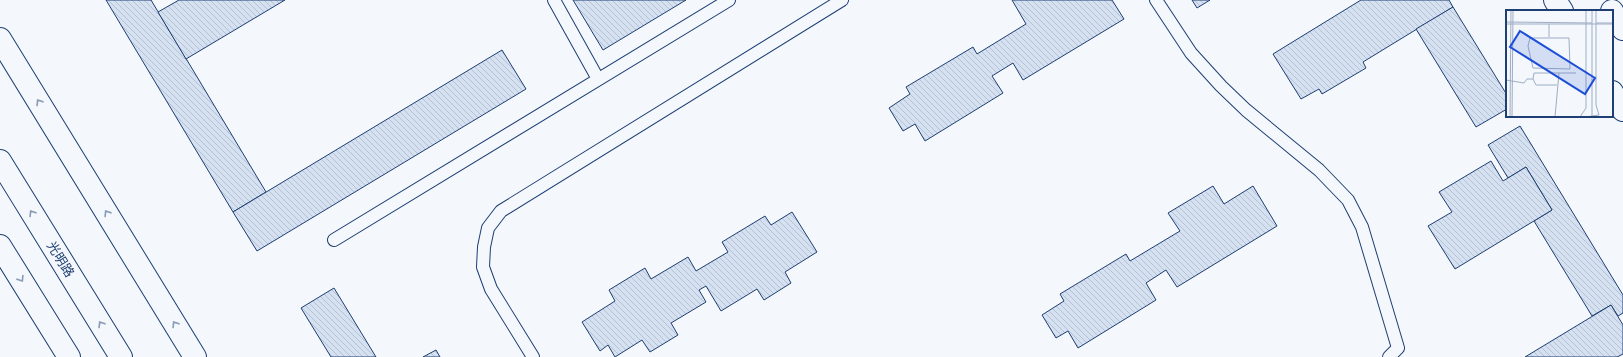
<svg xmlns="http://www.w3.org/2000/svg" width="1623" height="357" viewBox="0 0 1623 357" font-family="'Work Sans','Noto Sans SC',sans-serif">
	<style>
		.building { fill: url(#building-back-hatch); stroke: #1d3f73 }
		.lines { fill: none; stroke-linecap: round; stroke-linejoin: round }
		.lane-casing { stroke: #1d3f73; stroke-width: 14 }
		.street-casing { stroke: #1d3f73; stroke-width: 24 }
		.secondary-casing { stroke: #1d3f73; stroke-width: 24 }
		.highway-casing { stroke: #1d3f73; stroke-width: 24 }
		.lane { stroke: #f4f7fb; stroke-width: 12 }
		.street { stroke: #f4f7fb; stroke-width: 22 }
		.secondary { stroke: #f4f7fb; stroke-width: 22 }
		.highway { stroke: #f4f7fb; stroke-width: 22 }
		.oneway { stroke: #889bb7 }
		.labels { text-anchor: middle; stroke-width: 3; stroke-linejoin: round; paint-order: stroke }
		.street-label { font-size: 13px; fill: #1d3f73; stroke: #f4f7fb }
		.inset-road { fill: none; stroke: #9eadc5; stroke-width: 1 }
		.view { fill: #1d4ed8; fill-opacity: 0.15; stroke: #1d4ed8; stroke-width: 2 }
		.inset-edge { fill: none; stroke: #1d3f73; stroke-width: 2 }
	</style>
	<defs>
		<pattern id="building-back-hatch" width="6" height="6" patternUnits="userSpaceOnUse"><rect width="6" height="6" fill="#d5e0f0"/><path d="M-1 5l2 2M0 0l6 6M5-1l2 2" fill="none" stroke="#b6c1d1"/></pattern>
	</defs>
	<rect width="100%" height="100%" fill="#f4f7fb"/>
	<g class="building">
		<path d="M106,0H151L266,192L233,212Z"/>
		<path d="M179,0H285L186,59L158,12Z"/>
		<path d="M573,0H686L603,50Z"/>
		<path d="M1012,0H1112L1124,19L1023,80L1013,63L992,76L1003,93L925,141L915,124L903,131L889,108L910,94L906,87L973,47L977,54L1026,24Z"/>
		<path d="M1192,0H1210L1197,8Z"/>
		<path d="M1361,0H1449L1453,7L1363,62L1366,68L1322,94L1319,89L1301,99L1273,54Z"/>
		<path d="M1453,7L1507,95V109L1476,127L1416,29Z"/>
		<path d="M502,50L526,89L257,251L233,212Z"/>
		<path d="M1520,126L1623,295V313L1618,316L1611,305L1592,316L1534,221L1552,210L1526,167L1508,178L1488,145Z"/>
		<path d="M1491,161L1503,181L1526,167L1552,210L1455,269L1428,226L1452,212L1439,192Z"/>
		<path d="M1213,186L1224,204L1253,186L1277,226L1177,287L1166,270L1146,283L1156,300L1078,348L1068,331L1056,338L1042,315L1064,301L1060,294L1126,254L1130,261L1180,231L1168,213Z"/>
		<path d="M792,212L817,252L785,272L791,283L764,300L757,289L721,311L706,286L699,290L706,302L671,323L678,335L650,352L642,340L615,357L608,345L600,351L582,322L615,301L609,290L645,268L651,279L688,257L696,271L728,252L722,242L765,216L771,225Z"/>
		<path d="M334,288L376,357H331L301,308Z"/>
		<path d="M1611,305L1623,325V354L1617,357H1525Z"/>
		<path d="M436,350L440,357H423Z"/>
	</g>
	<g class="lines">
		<g class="lane-casing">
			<g id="lane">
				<path d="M554,0L598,79"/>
				<path d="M1156,0L1191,53L1221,86L1246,110L1319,170L1348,200L1362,227L1398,348L1389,357"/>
				<path d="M334,240L729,0"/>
				<path d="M533,357L491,289L483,267L484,247L488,228L501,211L842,0"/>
			</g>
		</g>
		<g class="street-casing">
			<path id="street" d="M0,39L195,357"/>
		</g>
		<g class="secondary-casing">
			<g id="secondary">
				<path d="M1555,0L1562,11"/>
				<path d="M1612,11L1623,29"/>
				<path d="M1612,92L1623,110"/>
			</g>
		</g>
		<g class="highway-casing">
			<g id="highway">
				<path d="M0,161L121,357"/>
				<path d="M0,246L69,357"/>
			</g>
		</g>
		<use href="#lane" class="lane"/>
		<use href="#street" class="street"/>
		<use href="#secondary" class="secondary"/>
		<use href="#highway" class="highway"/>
	</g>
	<defs><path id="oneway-chevron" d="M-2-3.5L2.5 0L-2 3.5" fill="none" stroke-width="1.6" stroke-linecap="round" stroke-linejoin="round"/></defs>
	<g class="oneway">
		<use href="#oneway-chevron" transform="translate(39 102) rotate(-122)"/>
		<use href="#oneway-chevron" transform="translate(32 213) rotate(-122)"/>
		<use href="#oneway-chevron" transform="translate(107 213) rotate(-122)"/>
		<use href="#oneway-chevron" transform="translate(21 279) rotate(58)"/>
		<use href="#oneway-chevron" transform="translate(101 324) rotate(-122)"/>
		<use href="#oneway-chevron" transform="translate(175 324) rotate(-122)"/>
	</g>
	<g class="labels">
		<g class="street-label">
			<text transform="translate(61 259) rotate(58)" y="5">光明路</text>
		</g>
	</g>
	<g transform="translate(1506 10)">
		<rect width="107" height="107" fill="#f4f7fb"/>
		<path class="inset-road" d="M0,12L86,13M90,13H107M0,14H107M43,14V27M24,28H63L64,59L27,58L22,36ZM27,69L30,75H51M0,70L18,73L21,69H27L28,63H70M4,107L5,0M6,107L7,0M49,107L53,63M74,107L80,98V0M79,107L93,105L90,95V0M86,107V0"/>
		<path class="view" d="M14,21L89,68L79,84L4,37Z"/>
		<rect width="107" height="107" class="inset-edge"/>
	</g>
</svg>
